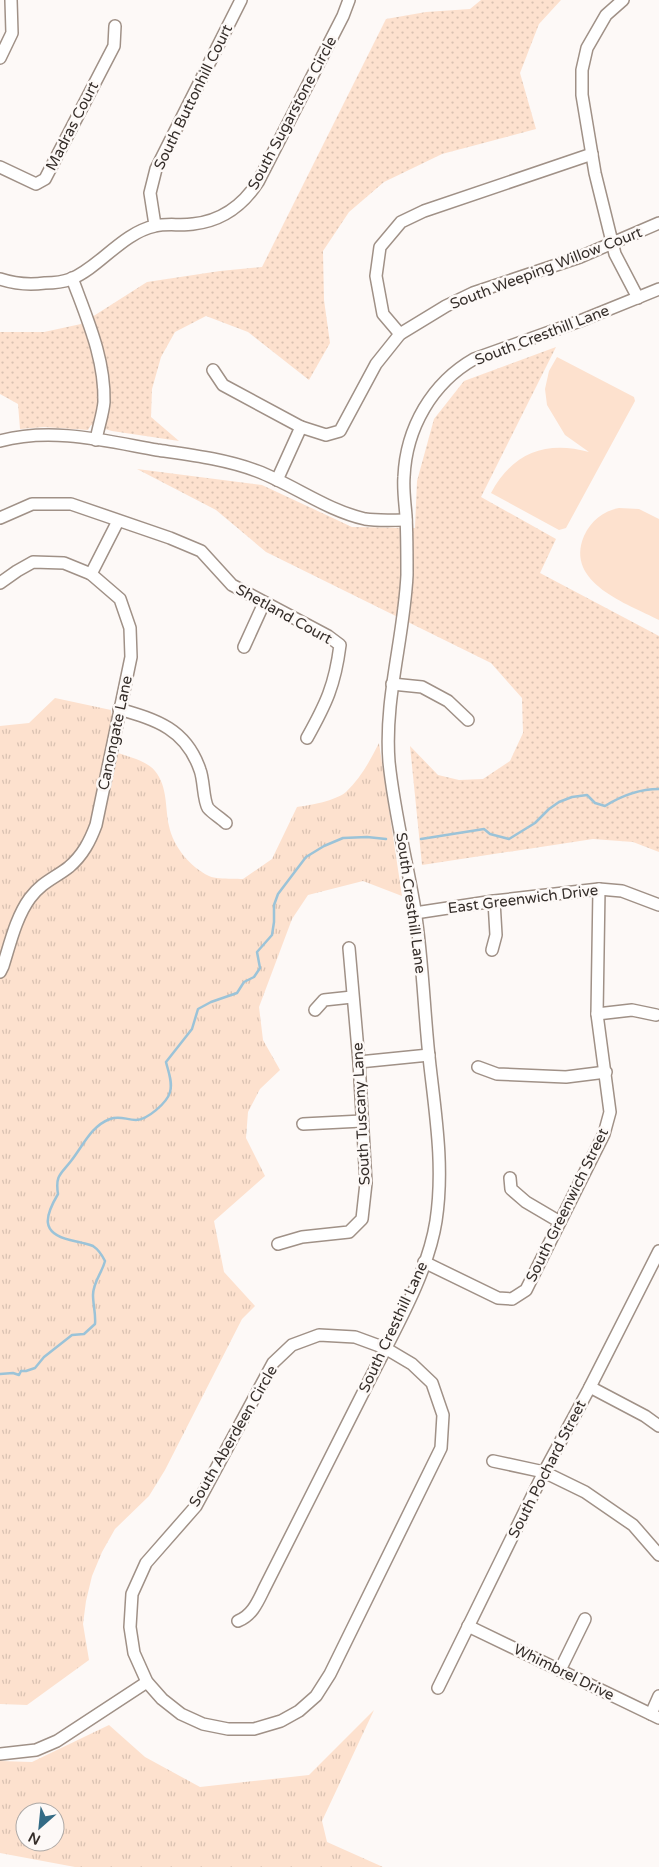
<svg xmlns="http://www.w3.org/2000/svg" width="659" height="1867" viewBox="0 0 659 1867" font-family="'Varela Round',sans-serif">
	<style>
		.grass { fill: url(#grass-tufts); fill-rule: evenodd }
		.park { fill: url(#park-dots) }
		.pitch { fill: #fde1ce }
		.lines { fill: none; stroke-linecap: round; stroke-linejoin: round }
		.stream { stroke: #9bc3d8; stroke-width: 2.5 }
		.minor-casing { stroke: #a09187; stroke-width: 14 }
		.minor { stroke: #fff; stroke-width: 11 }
		.labels { text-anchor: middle; stroke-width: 5; stroke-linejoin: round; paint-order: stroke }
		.street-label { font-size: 15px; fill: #352e2a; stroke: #fdf9f7 }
	</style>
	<defs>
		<pattern id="grass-tufts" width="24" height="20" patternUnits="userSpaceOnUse" patternTransform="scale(1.25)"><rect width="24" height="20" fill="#fde1ce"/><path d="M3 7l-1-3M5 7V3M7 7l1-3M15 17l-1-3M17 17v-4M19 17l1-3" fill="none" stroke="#d9c1b1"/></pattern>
		<pattern id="park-dots" width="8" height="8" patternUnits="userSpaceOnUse" patternTransform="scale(1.25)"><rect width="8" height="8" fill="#fde1ce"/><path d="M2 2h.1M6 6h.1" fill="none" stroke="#d9c1b1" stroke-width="1.8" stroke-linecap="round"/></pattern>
	</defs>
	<rect width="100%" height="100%" fill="#fdf9f7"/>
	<g class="grass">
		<path d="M55,698L111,710L118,753C130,757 147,761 155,771C168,787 165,808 169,826C173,846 190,867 209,876C218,880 233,878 243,879L272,859L297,807C311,805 335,801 346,792C360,779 370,761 379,743L402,896L363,881L308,895L292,919L259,1007L263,1040L280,1070L260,1089L248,1112L246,1138L265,1176L214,1221L224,1272L255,1306L242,1319L165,1470L149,1496L115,1529L102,1552L92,1576L86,1601L83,1624L89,1660L27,1705L0,1704V726L29,723Z"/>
		<path d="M374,1710L322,1821L327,1842L383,1867H75L0,1853V1761L32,1762L109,1725L145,1757L200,1787L309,1775ZM25,1812H55V1842H25Z"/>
	</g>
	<g class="park">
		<path d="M481,0H561L539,24L520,73L536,129L442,154L384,182L349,212L323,251L324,300L330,343L309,380L248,332L206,316L175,332L161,357L152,389L151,417L179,441L112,431L91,425L88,430L44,427L20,429L18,404L0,394V332H44L81,324L147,282L220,271L262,267L386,19L426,12L470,9Z"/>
		<path d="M556,347L481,497L556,539L540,573L659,636V852L633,842L593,839L422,865L410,746L438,775L459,780L483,779L510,761L523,733L522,698L491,663L266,552L216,510L137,469L262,485L352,527L415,528L417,481L434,419L464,381Z"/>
	</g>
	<g class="pitch">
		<path d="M557,357L634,397L635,401L566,528L559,530L491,493C512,453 546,440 589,452L565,435L547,405L545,389L549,371Z"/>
		<path d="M619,508L639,509L659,519V620C628,604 564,583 584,536C591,521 603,511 619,508Z"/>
	</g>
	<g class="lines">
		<g class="stream">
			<path d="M421,839L484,829L490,834L509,839L535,823L549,809L559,802L572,797L587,795L595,803L605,806C621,796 640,789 659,789"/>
			<path d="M0,1374L13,1373L19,1375L21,1371H26L35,1368L44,1357L72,1335L84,1334L95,1324C96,1314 93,1305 93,1295C93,1282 102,1273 105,1261C102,1255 99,1250 93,1246C86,1243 78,1242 70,1240C40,1233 45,1216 58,1194C55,1175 61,1174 71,1161C83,1146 91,1126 110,1119C120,1115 126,1120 136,1120C147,1120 167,1103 170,1092C173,1082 168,1071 166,1062L192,1029L198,1009L211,1002L237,993L244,982L254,977L260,968L257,952L272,935L274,922V905L278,894L306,857L324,846L343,838L367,837L386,839"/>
		</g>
		<g class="minor-casing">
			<g id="minor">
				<path d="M623,0L606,15L587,48L582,70V95L595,173L615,254L638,298"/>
				<path d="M0,58L12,33L11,0"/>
				<path d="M0,167L36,184L45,179L114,46L115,26"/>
				<path d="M155,225L150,193L156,169L241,0"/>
				<path d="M72,278C87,319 105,358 104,402C103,414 98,428 96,440"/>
				<path d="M0,279C15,284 30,285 45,283C54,283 63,282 71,279C100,267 122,233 155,226C167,223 181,226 193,224C221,221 243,205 258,182L343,16L349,0"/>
				<path d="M400,334L383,314L376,276L380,247L401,222L424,211L592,154"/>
				<path d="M213,370L223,385L301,427L326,435L340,431L376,364L400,334L446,306L473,293L580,257L659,223"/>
				<path d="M0,441C52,427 106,441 157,450C191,455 225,459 257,471C294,485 326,510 365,519C378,521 392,520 406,520"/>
				<path d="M277,480L301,427"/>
				<path d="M0,518L32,504H71L170,538L201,551L232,585L328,636L340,645C335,685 326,704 307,738"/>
				<path d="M91,574L118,521"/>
				<path d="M0,583L17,571L33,562L64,563L91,574L120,599L130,628L131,657L96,825C90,841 83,855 69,867C55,878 42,882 30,898C16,917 10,944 3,966L0,972"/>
				<path d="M244,647L264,603"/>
				<path d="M392,684L422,687L448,701L468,720"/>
				<path d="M119,709C157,720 186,729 200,770C204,780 203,800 208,808C212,813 221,818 226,823"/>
				<path d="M415,913L494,901L599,889L622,891L659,905"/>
				<path d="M492,950L496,935L494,901"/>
				<path d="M315,1010L324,1000L352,997"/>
				<path d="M597,1014L632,1010L656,1015"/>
				<path d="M359,1062L429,1055"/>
				<path d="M478,1067L497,1074L566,1077L606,1072"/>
				<path d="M303,1124L362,1121"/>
				<path d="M510,1178L511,1189L526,1202L560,1222"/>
				<path d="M278,1244L302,1237L349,1232L362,1219L366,1183L359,1062L349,948"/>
				<path d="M424,1262L498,1298L512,1299L526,1290L604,1134L610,1112L597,1014L599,889"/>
				<path d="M319,1335L355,1337L385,1348L412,1364L432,1383L443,1415L441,1448L330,1674L316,1696L299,1711L281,1721L254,1729H228L203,1724L181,1714L162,1699L147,1682L134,1653L130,1627L132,1594L146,1563L196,1506L273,1363L292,1345Z"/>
				<path d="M590,1387L645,1416L659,1426"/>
				<path d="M493,1461L544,1472L585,1492L633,1525L659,1555"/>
				<path d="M238,1621C253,1615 258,1601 265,1587C301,1517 336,1447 371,1377C394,1331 428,1273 436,1221C444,1169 436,1118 430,1066C424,1014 423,961 415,910C407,861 394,812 389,762C384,699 404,638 407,575C407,555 407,535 406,516C405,503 403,490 404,477C406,428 432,383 474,359L580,321L659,289"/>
				<path d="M468,1626L659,1718"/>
				<path d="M560,1670L585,1619"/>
				<path d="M438,1688L544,1472L590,1387L659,1251"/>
				<path d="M651,1714L659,1696"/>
				<path d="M0,1754L36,1750L57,1741L147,1682"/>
			</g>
		</g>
		<use href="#minor" class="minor"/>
	</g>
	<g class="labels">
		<g class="street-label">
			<text transform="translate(193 97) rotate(-64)" y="5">South Buttonhill Court</text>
			<text transform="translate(292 113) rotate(-62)" y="5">South Sugarstone Circle</text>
			<text transform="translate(72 126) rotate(-63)" y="5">Madras Court</text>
			<text transform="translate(546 268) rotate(-21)" y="5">South Weeping Willow Court</text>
			<text transform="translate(542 335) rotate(-21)" y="5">South Cresthill Lane</text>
			<text transform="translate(284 614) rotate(29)" y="5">Shetland Court</text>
			<text transform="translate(115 733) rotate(-78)" y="5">Canongate Lane</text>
			<text transform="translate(523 899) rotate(-7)" y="5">East Greenwich Drive</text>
			<text transform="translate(411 903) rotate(82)" y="5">South Cresthill Lane</text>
			<text transform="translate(361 1114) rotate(-93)" y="5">South Tuscany Lane</text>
			<text transform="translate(567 1205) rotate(-64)" y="5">South Greenwich Street</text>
			<text transform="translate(393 1327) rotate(-65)" y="5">South Cresthill Lane</text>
			<text transform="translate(233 1436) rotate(-60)" y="5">South Aberdeen Circle</text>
			<text transform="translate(547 1469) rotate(-63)" y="5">South Pochard Street</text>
			<text transform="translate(564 1672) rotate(26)" y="5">Whimbrel Drive</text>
		</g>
	</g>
	<g transform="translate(40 1827) rotate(207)"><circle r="24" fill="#fdf9f7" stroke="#ada8a5"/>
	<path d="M0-4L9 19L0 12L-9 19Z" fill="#336b85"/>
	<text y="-8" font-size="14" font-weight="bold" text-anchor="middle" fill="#352e2a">N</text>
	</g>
</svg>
